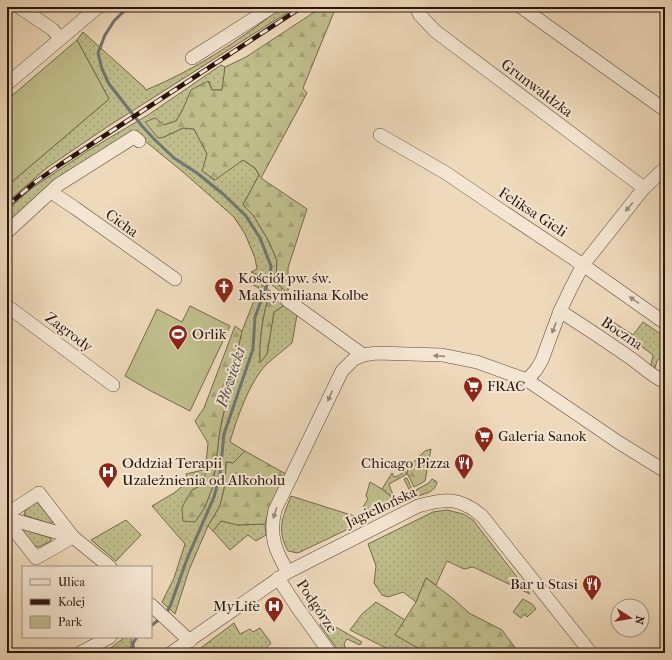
<svg xmlns="http://www.w3.org/2000/svg" width="672" height="660" viewBox="0 0 672 660" font-family="'IM FELL French Canon',serif">
	<style>
		.grass { fill: url(#grass-dots); stroke: #74694c }
		.forest { fill: url(#forest-firs); stroke: #74694c }
		.park { fill: #bfbe8b; stroke: #74694c }
		.lines { fill: none; stroke-linecap: round; stroke-linejoin: round }
		.stream { stroke: #6f7674; stroke-width: 3 }
		.minor-casing { stroke: #5a4538; stroke-width: 14 }
		.minor { stroke: #f4e6d2; stroke-width: 13 }
		.rail-casing { stroke: #29140c; stroke-width: 4.5 }
		.rail { stroke: #f4e6d2; stroke-width: 3; stroke-dasharray: 9; stroke-linecap: butt }
		.oneway { fill: #998879 }
		.labels { text-anchor: middle; stroke-width: 4; stroke-linejoin: round; paint-order: stroke }
		.street-label { font-size: 15px; fill: #29140c; stroke: #f4e6d2 }
		.poi-label { font-size: 15px; fill: #29140c; stroke: #f4e6d2; text-anchor: start }
		.water-label { font-size: 16px; font-style: italic; fill: #524d49; stroke: #f4e6d2 }
	</style>
	<defs>
		<pattern id="grass-dots" width="8" height="8" patternUnits="userSpaceOnUse"><rect width="8" height="8" fill="#bfbe8b"/><path d="M2 2h.1M6 6h.1" fill="none" stroke="#a4a277" stroke-width="1.8" stroke-linecap="round"/></pattern>
		<pattern id="forest-firs" width="22" height="20" patternUnits="userSpaceOnUse"><rect width="22" height="20" fill="#bfbe8b"/><path d="M5 1l3.5 6h-7zM16 11l3.5 6h-7z" fill="#a4a277"/></pattern>
	</defs>
	<rect width="100%" height="100%" fill="#eed9ba"/>
	<filter id="stains"><feTurbulence type="fractalNoise" baseFrequency=".005" numOctaves="4"/><feColorMatrix values="0 0 0 0 .2 0 0 0 0 .09 0 0 0 0 .02 0 0 0 .5 -.17"/></filter>
	<radialGradient id="worn" r=".72"><stop offset=".6" stop-color="#630" stop-opacity="0"/><stop offset="1" stop-color="#630" stop-opacity=".3"/></radialGradient>
	<g class="grass">
		<path d="M282,7H296L107,127L48,167L7,202V186L109,99L77,40L83,32L144,87L146,90C195,70 240,40 282,7Z"/>
		<path d="M221,65L225,67L223,90H212L209,81L182,111L176,121L164,125V137L183,128L194,129L207,154L203,171L214,180L243,160L255,168L259,175L243,205L253,215L267,238L277,260L276,282L282,288L281,292L262,277L251,272L257,269L255,258L245,234L234,217L183,172L145,141L136,132L7,227V210L32,188L89,150L148,115Z"/>
		<path d="M256,280L270,291C263,315 259,337 260,362L267,354L274,312L286,304L297,315L292,343C284,350 274,357 266,365C250,381 236,420 230,442L245,451L233,463L226,462L225,485L220,506L208,526L189,570L175,614L162,602L174,578L185,544L152,506L174,493L189,481L186,474L207,469L204,484L192,490L195,521L205,507L213,486L220,430L242,331L259,288L249,283Z"/>
		<path d="M610,320L633,335L643,322L665,337V352L657,361L654,371L651,365L653,355L609,322Z"/>
		<path d="M405,471L407,474L389,484L391,490L396,501L411,493L404,479L407,478L415,497L400,504L382,489L392,473L394,477L398,476Z"/>
		<path d="M432,479L437,482C435,492 427,493 418,496L416,490L429,483Z"/>
		<path d="M291,496L367,520L298,553L288,551C276,529 283,517 291,496Z"/>
		<path d="M35,502L38,503L53,522L51,524L24,515L25,511Z"/>
		<path d="M447,510L463,514L473,520L530,594L473,567L464,569L447,561L436,585L426,578L416,602L403,592L388,597L382,595L374,583L376,566L368,544L433,512Z"/>
		<path d="M126,520L141,535L116,561L91,540Z"/>
		<path d="M221,521L238,525L265,524L266,535L256,541L248,535L230,550L213,531Z"/>
		<path d="M22,529L51,538V541L39,547L35,546L21,530Z"/>
		<path d="M523,599L532,604L536,609L527,617L524,614L521,618L513,612L522,600Z"/>
		<path d="M376,602L405,620L396,634L427,653H396L350,630L362,614Z"/>
		<path d="M324,621L327,622L362,642L360,645L347,639L344,644L347,653H340L320,625L321,622Z"/>
		<path d="M234,623L240,634L250,629L253,632L260,628L271,643L262,653H200L198,650Z"/>
		<path d="M125,637H132L130,652L101,653L107,651Z"/>
	</g>
	<g class="forest">
		<path d="M322,7H336L303,88L307,93L261,178L307,209L288,268V294L276,282L277,260L267,238L253,215L243,205L259,175L255,168L243,160L215,180L202,171L207,154L194,129L183,128L164,137L158,138L145,122L155,118L164,125L176,121L182,111L191,90L208,81L212,90H222L225,67L246,57Z"/>
		<path d="M270,291L286,304L274,312L267,354L260,363C259,338 263,315 270,291Z"/>
		<path d="M235,326L242,331L220,429L213,486L205,507L195,522L183,521L182,507L192,490L204,484L208,443L195,421L204,408Z"/>
		<path d="M431,449L425,481L414,487L407,473L408,467L425,451Z"/>
		<path d="M245,451L286,474L269,509L265,524L238,525L221,521L213,531L208,526L220,506L225,485L226,462L233,463Z"/>
		<path d="M426,578L455,600L469,613L502,630L519,653H427L395,635L416,602Z"/>
	</g>
	<g class="park">
		<path d="M77,40L109,99L7,186V100Z"/>
		<path d="M190,306L230,326L190,411L149,390L125,376L157,309L182,322Z"/>
		<path d="M370,482L382,489L400,504C385,511 381,513 363,507L368,499L366,496Z"/>
	</g>
	<g class="lines">
		<g class="stream">
			<path d="M130,7L123,12L114,21L105,35L98,53L102,69L109,84L142,126L155,140L174,158L197,173L223,194L246,216L260,238L271,266L270,277L255,317L253,349L224,434L220,474L214,497L187,559L171,604L166,614"/>
			<path d="M151,626L161,618"/>
			<path d="M133,653V643L137,637"/>
		</g>
		<g class="minor-casing">
			<g id="minor">
				<path d="M19,7L52,29L60,38"/>
				<path d="M416,7L420,15L435,31L644,188"/>
				<path d="M521,7L665,110"/>
				<path d="M192,58L272,7"/>
				<path d="M7,84L98,7"/>
				<path d="M380,135L446,173L496,207L583,265L665,323"/>
				<path d="M51,192L75,208L175,279"/>
				<path d="M7,232L58,185L134,137L139,141"/>
				<path d="M287,300L363,355"/>
				<path d="M7,306L113,385"/>
				<path d="M560,311C585,327 609,343 632,359C643,367 653,377 665,382"/>
				<path d="M527,380L536,370L542,360L560,311L571,288L583,265L644,188L665,168"/>
				<path d="M7,514L39,493L73,537L110,567"/>
				<path d="M7,518L73,537"/>
				<path d="M7,521L36,558L73,537"/>
				<path d="M288,572C275,551 269,535 275,510L342,371L354,359L363,355L376,353L442,355L477,362L527,380L618,442L665,471"/>
				<path d="M278,578L297,607L330,653"/>
				<path d="M151,605L190,641"/>
				<path d="M80,653L110,637"/>
				<path d="M171,653L288,572L418,506C445,498 460,497 482,516L591,653"/>
			</g>
		</g>
		<use href="#minor" class="minor"/>
		<g class="rail-casing">
			<path id="rail" d="M7,206L34,183L61,164L302,7"/>
		</g>
		<use href="#rail" class="rail"/>
	</g>
	<defs><path id="oneway-solid" d="M-6-.8H1V-3.2L6.5 0L1 3.2V.8H-6Z"/></defs>
	<g class="oneway">
		<use href="#oneway-solid" transform="translate(629 207) rotate(130)"/>
		<use href="#oneway-solid" transform="translate(634 300) rotate(-146)"/>
		<use href="#oneway-solid" transform="translate(554 328) rotate(111)"/>
		<use href="#oneway-solid" transform="translate(439 356) rotate(-176)"/>
		<use href="#oneway-solid" transform="translate(330 396) rotate(114)"/>
		<use href="#oneway-solid" transform="translate(275 513) rotate(108)"/>
	</g>
	<defs>
		<g id="church-pin" transform="scale(1)"><path d="M0 17L-7.5 6A9.5 9.5 0 1 1 7.5 6Z" fill="#8f2418" stroke="#f4e6d2"/><path d="M-1.2-6h2.4v3.5h3.3v2.4h-3.3V6h-2.4V-.1h-3.3v-2.4h3.3Z" fill="#fff"/></g>
		<g id="stadium-pin" transform="scale(1)"><path d="M0 17L-7.5 6A9.5 9.5 0 1 1 7.5 6Z" fill="#8f2418" stroke="#f4e6d2"/><path d="M0-5a6.5 5 0 1 0 0 10a6.5 5 0 1 0 0-10ZM-3.5-1.8h7v3.6h-7Z" fill="#fff"/></g>
		<g id="supermarket-pin" transform="scale(1)"><path d="M0 17L-7.5 6A9.5 9.5 0 1 1 7.5 6Z" fill="#8f2418" stroke="#f4e6d2"/><path d="M-6-5.5h2.5l.6 2H6L4.5 2H-2.5L-4.4-4H-6ZM-1.5 3.2a1.3 1.3 0 1 0 .1 0ZM3 3.2a1.3 1.3 0 1 0 .1 0Z" fill="#fff"/></g>
		<g id="restaurant-pin" transform="scale(1)"><path d="M0 17L-7.5 6A9.5 9.5 0 1 1 7.5 6Z" fill="#8f2418" stroke="#f4e6d2"/><path d="M-5-6h1v4h1v-4h1v4h1v-4h1v5L-1.5 .5V6h-2V.5L-5-1ZM5-6V6H3V1.5H1.5Q1.5-4 5-6Z" fill="#fff"/></g>
		<g id="hospital-pin" transform="scale(1)"><path d="M0 17L-7.5 6A9.5 9.5 0 1 1 7.5 6Z" fill="#8f2418" stroke="#f4e6d2"/><path d="M-5-5h3v3.5h4V-5h3V5h-3V1.5h-4V5h-3Z" fill="#fff"/></g>
	</defs>
	<g fill-rule="evenodd">
		<use href="#church-pin" x="224" y="287"/>
		<use href="#stadium-pin" x="178" y="334"/>
		<use href="#supermarket-pin" x="473" y="386"/>
		<use href="#supermarket-pin" x="484" y="436"/>
		<use href="#restaurant-pin" x="464" y="463"/>
		<use href="#hospital-pin" x="108" y="472"/>
		<use href="#restaurant-pin" x="592" y="584"/>
		<use href="#hospital-pin" x="274" y="606"/>
	</g>
	<g class="labels">
		<g class="street-label">
			<text transform="translate(537 88) rotate(37)" y="5">Grunwaldzka</text>
			<text transform="translate(533 212) rotate(33)" y="5">Feliksa Gieli</text>
			<text transform="translate(122 223) rotate(36)" y="5">Cicha</text>
			<text transform="translate(69 332) rotate(37)" y="5">Zagrody</text>
			<text transform="translate(622 333) rotate(34)" y="5">Boczna</text>
			<text transform="translate(381 507) rotate(-25)" y="5">Jagiellońska</text>
			<text transform="translate(317 606) rotate(56)" y="5">Podgórze</text>
		</g>
		<g class="poi-label">
			<text x="238" y="283">Kościół pw. św.<tspan x="238" dy="17">Maksymiliana Kolbe</tspan></text>
			<text x="192" y="339">Orlik</text>
			<text x="487" y="391">FRAC</text>
			<text x="498" y="441">Galeria Sanok</text>
			<text x="122" y="468">Oddział Terapii<tspan x="122" dy="17">Uzależnienia od Alkoholu</tspan></text>
			<text x="450" y="468" text-anchor="end">Chicago Pizza</text>
			<text x="578" y="589" text-anchor="end">Bar u Stasi</text>
			<text x="260" y="611" text-anchor="end">MyLife</text>
		</g>
		<g class="water-label">
			<text transform="translate(230 377) rotate(-72)" y="6">Płowiecki</text>
		</g>
	</g>
	<rect width="672" height="660" fill="none" stroke="#eed9ba" stroke-width="24"/>
	<rect x="8" y="8" width="656" height="644" fill="none" stroke="#29140c" stroke-width="2"/>
	<rect x="12" y="12" width="648" height="636" fill="none" stroke="#29140c"/>
	<rect x="22" y="566" width="130" height="72" fill="#f4e6d2" stroke="#a39283"/>
	<rect x="30" y="579" width="20" height="6" fill="#f4e6d2" stroke="#a39283"/>
	<text x="58" y="586" font-size="12" fill="#29140c">Ulica</text>
	<rect x="30" y="599" width="20" height="6" fill="#29140c" stroke="#a39283"/>
	<text x="58" y="606" font-size="12" fill="#29140c">Kolej</text>
	<rect x="30" y="616" width="20" height="12" fill="#bfbe8b" stroke="#a39283"/>
	<text x="58" y="626" font-size="12" fill="#29140c">Park</text>
	<g transform="translate(630 618) rotate(102)"><circle r="19" fill="#f4e6d2" stroke="#a39283"/>
	<path d="M0-3L7 15L0 10L-7 15Z" fill="#8f2418"/>
	<text y="-6" font-size="11" font-weight="bold" text-anchor="middle" fill="#29140c">N</text>
	</g>
	<rect width="100%" height="100%" filter="url(#stains)"/>
	<rect width="100%" height="100%" fill="url(#worn)"/>
</svg>
